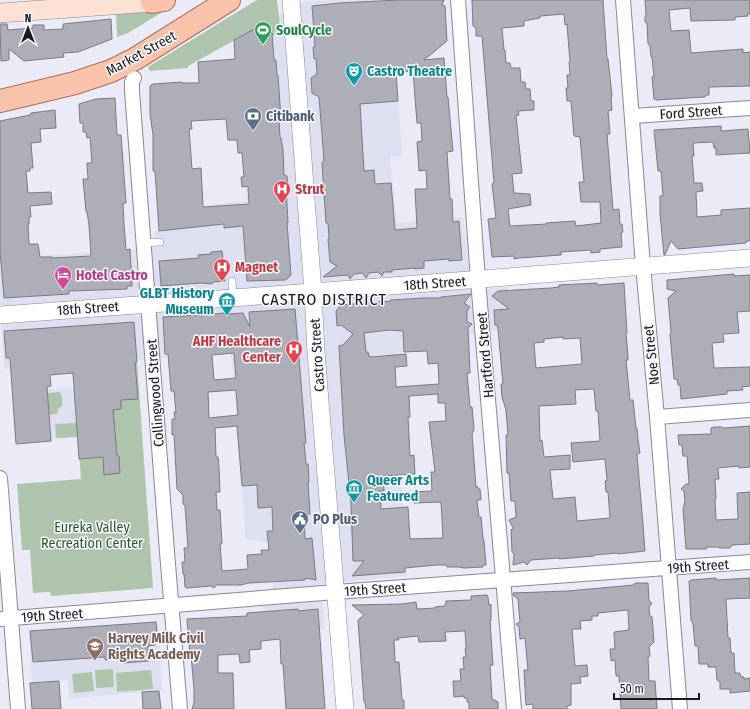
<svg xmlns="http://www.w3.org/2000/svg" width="750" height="709" viewBox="0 0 750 709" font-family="'Fira Sans Condensed',sans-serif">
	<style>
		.built { fill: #dee0f2 }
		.green { fill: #aec4ac }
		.building { fill: #adaeb8; stroke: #797a83; fill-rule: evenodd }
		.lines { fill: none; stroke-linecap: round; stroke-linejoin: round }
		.service-casing { stroke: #888992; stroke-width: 8 }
		.minor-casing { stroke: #888992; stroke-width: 16 }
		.tertiary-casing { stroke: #888992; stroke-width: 18 }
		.secondary-casing { stroke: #888992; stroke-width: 20 }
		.primary-casing { stroke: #a96e55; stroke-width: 24 }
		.service { stroke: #fff; stroke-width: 7 }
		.minor { stroke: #fff; stroke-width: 14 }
		.tertiary { stroke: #fff; stroke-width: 17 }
		.secondary { stroke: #fde1d5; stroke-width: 19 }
		.primary { stroke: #fac4ac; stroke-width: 22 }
		.labels { text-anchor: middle; stroke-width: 3; stroke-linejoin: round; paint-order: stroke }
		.leisure-label { font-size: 14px; font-weight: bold; fill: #27864d; stroke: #f8f9fd; text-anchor: start }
		.street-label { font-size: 14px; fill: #18191c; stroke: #f8f9fd }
		.culture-label { font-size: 14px; font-weight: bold; fill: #0d838f; stroke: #f8f9fd; text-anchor: start }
		.service-label { font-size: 14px; font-weight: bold; fill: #4e5e75; stroke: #f8f9fd; text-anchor: start }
		.health-label { font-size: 14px; font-weight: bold; fill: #be3a42; stroke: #f8f9fd; text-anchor: start }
		.hotel-label { font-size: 14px; font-weight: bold; fill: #b23c85; stroke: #f8f9fd; text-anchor: start }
		.park-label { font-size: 14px; fill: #325530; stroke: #f8f9fd }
		.education-label { font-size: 14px; font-weight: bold; fill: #785e54; stroke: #f8f9fd; text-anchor: start }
		.quarter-label { font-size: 16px; letter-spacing: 1px; fill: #18191c; stroke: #f8f9fd }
	</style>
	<rect width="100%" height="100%" fill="#eaebf6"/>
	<g class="built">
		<path d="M329,0H378L383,46H395L402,156L390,157L397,223L463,217L471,290L508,287L511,329L446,337L447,347L395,353L407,576L321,584L325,629L266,635L263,604L273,586L272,543L246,539L231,353L4,369L0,297V259L155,248L154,231L209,225L208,205L246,201L234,40L302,2Z"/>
		<path d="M74,388L78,437L51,439V441L16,444L12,392Z"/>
		<path d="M158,621L162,690L69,699L68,680L32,682L29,631Z"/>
	</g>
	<g class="green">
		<path d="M257,0H277L281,35H272C270,29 267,26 260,26L188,66V68L150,71L148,67Z"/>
		<path d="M177,1L170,6L169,8L128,33L117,37L116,12Z"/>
		<path d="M137,362L153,588L51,596L50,592L33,593L30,550H22L17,484L81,479L78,437L56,438L55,424L77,423L72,366Z"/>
		<path d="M60,392L62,397V406L58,409L57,414L49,415L47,393Z"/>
		<path d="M113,669L114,687L96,688L95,670Z"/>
		<path d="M151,670L153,689L117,692L116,673Z"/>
		<path d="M92,672L94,691L74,693L72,674Z"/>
	</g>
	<g class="building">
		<path d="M399,0H444L442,5L445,6L447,41L424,60L444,58L447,97H448L453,151L447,152L450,199H452L453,222L459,221L462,260L449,261V259L424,261V268L415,269V268L392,270V272H384L382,276L378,272L369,273L366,278L362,273L354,274L350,279L348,275L323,277L337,266L330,262L328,239L329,238L328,223H326L322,163L324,160L319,97L312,93L311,78L317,74L316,58L314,59L313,47H315L312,6L339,3ZM413,71L417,123H421L422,141L417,142L419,171L426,170L427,189H415L417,228L395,230L391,183L375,184L374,170L364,171L360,104L398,101L396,72Z"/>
		<path d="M472,0H603L607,59H608L612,96L611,98L612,110L608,111L610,134H607L613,210L619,209L620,224H622L623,232L621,233L622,247L600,249V252L591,253V250L561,252V255L519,258L514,259V256L492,257L488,219L496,218L492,184L494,183L482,36H476V28L473,26ZM564,14L565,25L567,24L570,62H569L570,75H567L568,88H566L567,101H571L574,136L580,137L584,182H579L581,202H600L601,223L576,226L575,221L546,223V224L510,226L508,209L531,205L530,194L514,193L512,174L522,173L516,116L519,115L518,111L534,110V101H531L530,89H526L525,82H521L520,68H511L510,63H506L505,50H504L502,28L524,26V21L540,18V16Z"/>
		<path d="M645,0H750V14H747L748,16L735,17V20L691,21L690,8L669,10L671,31L689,30L691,53L743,49V53L750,52V86L709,87V95H706L705,97L656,100V99H654L652,77H654L652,57H651L650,46L648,44L647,23L645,22V17L646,16Z"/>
		<path d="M111,19L112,39L78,52L63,53L64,57L24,61L9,49V60L1,61L0,24H7L8,30L33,28V25H44V30L63,29V24Z"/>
		<path d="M260,26L266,27L272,33L274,60H276L277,75H278L281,120L279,121L280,137L281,138L283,150L284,175L287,176L288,186L286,187L288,223H287L291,275L286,280L247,281L243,226L224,228V224L159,231L155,171H153V135L150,114V86L153,84L182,82V83H199L198,62L235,59L234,40ZM226,119L228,140H237L238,153H242L244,177H241L242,187L248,186L249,204L203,207L201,168L192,169L189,129H192L191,121Z"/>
		<path d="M115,98L117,135H121L126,203H123L124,224L126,250L130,249L132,286H127V289L69,291V294L4,298L0,251V121L30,115L31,113L55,110L56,128L40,129L41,142L31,143L33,168H30V171H26L28,193L51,192L52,204L30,206L31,217H29V224H28L29,244H38L40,257H52V258L91,256L89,225L87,212H86L83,179H88L87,163H92L90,137L87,138L86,132H83V123H80L79,104L96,99Z"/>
		<path d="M721,126V131L748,129L750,153L716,155V148H714L713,142L693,143L694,156H692L694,183H702L703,191L696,192L697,217L721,215V210L750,208V241H746V243L678,249L671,241L665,255H664L660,214V196H663L661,171H658L654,130Z"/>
		<path d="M222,251L225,281L213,282L212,284L201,283L161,286L159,261L199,258L198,255L211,254V252Z"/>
		<path d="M734,274V276L750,275V311L737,312L739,333L723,334L724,342L712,343L714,368L750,367V386L742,387L743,390L727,391V394L681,399L680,385H678L677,379H674L670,334L671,332L668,298L676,291L667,289V280Z"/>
		<path d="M597,283V285L624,283L627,333L626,334L628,356V360H626L630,400H633L636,428H637L638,439L640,453L637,454L643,525L645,551L618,554L617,553L594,555V556L559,559V558L531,560L527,565L524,562L513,565L514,554L512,552L511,530L513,528L509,520L516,517L515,501H511L509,473H507L506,435H508L506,410L502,397L501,384H503L498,329L497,325H495L494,310L509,309L492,296L498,291L551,288L559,287V285ZM563,337V339L580,338L582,364L536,368L534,343L544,342V339ZM594,389L596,411H598L600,441L571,443L573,462L605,459L607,479V481H605L606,492H608L610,518L577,521L575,497L553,499L550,470L570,469V455L544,457L542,440L540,441L539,406L576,404L575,390Z"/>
		<path d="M471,294L464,303L470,307L467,311V322L472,324L468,328L470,373H467L470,407H472L474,429L472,434L476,487H478V489H480L481,500H477L479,517H481L483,538L484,541L486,565H483V567L464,568L459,567H447V565H436L405,568V572L352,576L364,561H353L351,503L344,435L339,346L343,345L353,334L341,325L337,326L336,311L341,305L391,301V300L424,298H440L441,297ZM389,330L403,331L404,352L427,351L428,364L438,363L439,384L396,387L395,367L407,366L406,354L372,357L369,356L368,352H366L364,333ZM438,394V403H445L446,421L429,422L435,472H431L432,491L413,492L414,503L441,502L443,538L410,539L408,507L381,509L380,491H384L383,476L415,474L414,455L410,456L408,417H410L409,396Z"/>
		<path d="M295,309L306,443H304L306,464H308L309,482H308L310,514H304L305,539L312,538L316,580L305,578V580L249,583L241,585H216L214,588L211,586L187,588L185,587L184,574H183L182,562H185L184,548H188L185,506L183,504V495L177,489L174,434L172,435V419H175L174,412H176L174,391H171L168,354H165L163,317L199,315L200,316L223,313L226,314L243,313L250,327L249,312ZM234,353L236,378L214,380L212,355ZM236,390L238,415L209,418L208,392ZM237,426L242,486L257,485L258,508L272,507L273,531H267L269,550H261L262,554L247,555L248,569L222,571L220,544H222L220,510H217L216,492H220L219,468L218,457H216L215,428Z"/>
		<path d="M134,322L137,362H135L138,399L121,400V409L113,410L117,455L119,456L120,473L104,475L103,457L79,459L73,373L50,375L51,386L47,387L51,441L16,444L10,358H6L4,331Z"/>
		<path d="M750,426V467L739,468V466L718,468L719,479H715L716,499H715L716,520L738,519L737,493L750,492V544L732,545L730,548H719L718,547H707L706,549H686L683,509L685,501L684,491L681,489L686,484H689L687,456H683L682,445H679L678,435L711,434V428L714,427H722L724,428Z"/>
		<path d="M716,578L717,580L750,578V598L726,599L728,638H730L731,653H734L735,673H740L741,677H744V679L750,678V691L730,693V689H720V682L717,680L716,667H708V664H699L698,646H695L693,624L691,620L689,581H691V580Z"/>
		<path d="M635,583H648L649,601L652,603L649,607L650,616L652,617L654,642L649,647L650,655L648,658L649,681H655L657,709H621L619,676H616L615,660L611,661L610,649H615L614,632L629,630L628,610L598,613V616H592V620L580,621L581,629H572L575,666L587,665L588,676L580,677L581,683L571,684V705L567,706V709H533V704L526,705L524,670H528L525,638L520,639L519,627L516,624L520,622L518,599L513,595V593L568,591L634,585Z"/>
		<path d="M487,595L488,597L489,605L491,604V621H490L493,665H490L492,699L498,702V709H469V702H467V698H464V696L454,697L453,681H461L460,669H464L463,657H466L465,649L466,648L465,631H464L445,632L446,641L419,642L418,636L398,638L399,640H394L395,662H399L402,700H404V709H366L365,702H364L358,620L364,615L352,605L402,604L416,602L417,609L435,608V607L445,606L446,601L471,600V596Z"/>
		<path d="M298,609V611L318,609L325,709H286L283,664H281L280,639L261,641V649L249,650L250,662L240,663L239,654L218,655V673H233L234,709H192L194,703V689L191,655H190L187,619L247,616V613Z"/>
		<path d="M156,622L157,633H154L155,645L148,646L149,661L123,663V659L105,660V657L33,662L30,631Z"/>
		<path d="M59,681L61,709H32L30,683Z"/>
		<path d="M159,691L161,709H143L142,692Z"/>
	</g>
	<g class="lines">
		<g class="service-casing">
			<g id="service">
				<path d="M144,243L160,242"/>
				<path d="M232,281L233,298"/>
			</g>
		</g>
		<g class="minor-casing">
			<g id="minor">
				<path d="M458,0L478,280L514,709"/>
				<path d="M623,0L643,266L657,417L680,709"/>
				<path d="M134,78L132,82V91L167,552L180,709"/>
				<path d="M633,116L750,108"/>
				<path d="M657,417L750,410"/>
				<path d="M0,478L18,709"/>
				<path d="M0,619L336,592L750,562"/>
			</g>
		</g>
		<g class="tertiary-casing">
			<g id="tertiary">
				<path d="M291,0L313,292L316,352L345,709"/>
				<path d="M0,315L313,292L750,258"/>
			</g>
		</g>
		<g class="secondary-casing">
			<path id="secondary" d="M0,13L152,2"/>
		</g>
		<g class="primary-casing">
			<g id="primary">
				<path d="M152,2L164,0"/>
				<path d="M0,101L75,83L111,71L135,59L229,0"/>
			</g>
		</g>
		<use href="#service" class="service"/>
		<use href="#minor" class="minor"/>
		<use href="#tertiary" class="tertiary"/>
		<use href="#secondary" class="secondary"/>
		<use href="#primary" class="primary"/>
	</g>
	<defs>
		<g id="stadium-pin" transform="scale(0.9)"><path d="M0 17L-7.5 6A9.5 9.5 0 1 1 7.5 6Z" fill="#2e9e5b" stroke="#f8f9fd"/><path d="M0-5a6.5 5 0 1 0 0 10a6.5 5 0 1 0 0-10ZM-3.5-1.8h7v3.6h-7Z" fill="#fff"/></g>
		<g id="theatre-pin" transform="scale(0.9)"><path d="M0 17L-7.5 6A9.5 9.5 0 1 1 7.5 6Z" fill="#0f9aa8" stroke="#f8f9fd"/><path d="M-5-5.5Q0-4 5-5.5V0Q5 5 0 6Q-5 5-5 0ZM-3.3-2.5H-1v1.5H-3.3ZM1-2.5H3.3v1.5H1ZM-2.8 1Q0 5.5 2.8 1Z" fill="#fff"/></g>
		<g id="bank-pin" transform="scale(0.9)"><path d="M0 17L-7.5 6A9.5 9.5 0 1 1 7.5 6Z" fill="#5c6f8a" stroke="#f8f9fd"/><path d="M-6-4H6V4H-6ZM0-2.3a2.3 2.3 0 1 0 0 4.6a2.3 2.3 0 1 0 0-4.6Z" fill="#fff"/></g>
		<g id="hospital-pin" transform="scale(0.9)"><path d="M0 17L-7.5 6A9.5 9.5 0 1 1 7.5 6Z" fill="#e0444e" stroke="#f8f9fd"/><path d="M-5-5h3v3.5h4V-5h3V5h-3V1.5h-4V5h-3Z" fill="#fff"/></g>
		<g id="hotel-pin" transform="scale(0.9)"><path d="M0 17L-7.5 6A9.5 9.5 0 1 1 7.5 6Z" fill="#d1479c" stroke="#f8f9fd"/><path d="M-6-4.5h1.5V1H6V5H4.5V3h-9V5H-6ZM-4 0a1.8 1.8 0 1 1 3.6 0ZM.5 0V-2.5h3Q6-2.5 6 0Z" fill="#fff"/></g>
		<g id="museum-pin" transform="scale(0.9)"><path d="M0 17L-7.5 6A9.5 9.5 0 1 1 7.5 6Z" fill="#0f9aa8" stroke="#f8f9fd"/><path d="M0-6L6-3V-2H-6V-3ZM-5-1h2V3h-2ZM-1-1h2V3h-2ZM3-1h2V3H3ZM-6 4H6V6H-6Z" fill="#fff"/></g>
		<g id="civic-pin" transform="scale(0.9)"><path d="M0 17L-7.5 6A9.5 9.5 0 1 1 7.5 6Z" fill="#5c6f8a" stroke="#f8f9fd"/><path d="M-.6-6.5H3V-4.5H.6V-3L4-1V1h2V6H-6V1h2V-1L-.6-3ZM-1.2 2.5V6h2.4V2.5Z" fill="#fff"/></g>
		<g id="school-pin" transform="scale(0.9)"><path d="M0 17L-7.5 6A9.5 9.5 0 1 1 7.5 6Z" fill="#8d6e63" stroke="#f8f9fd"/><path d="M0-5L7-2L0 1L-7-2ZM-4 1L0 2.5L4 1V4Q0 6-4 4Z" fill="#fff"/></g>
	</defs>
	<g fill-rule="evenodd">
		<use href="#stadium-pin" x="263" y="30"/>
		<use href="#theatre-pin" x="354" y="71"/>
		<use href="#bank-pin" x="253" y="116"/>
		<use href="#hospital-pin" x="282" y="189"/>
		<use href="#hospital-pin" x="222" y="267"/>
		<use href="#hotel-pin" x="63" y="275"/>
		<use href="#museum-pin" x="227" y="301"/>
		<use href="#hospital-pin" x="294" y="349"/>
		<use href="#museum-pin" x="354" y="488"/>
		<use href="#civic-pin" x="300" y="519"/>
		<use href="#school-pin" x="95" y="646"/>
	</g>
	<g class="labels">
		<g class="leisure-label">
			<text x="276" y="35">SoulCycle</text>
		</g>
		<g class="street-label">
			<text transform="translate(141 53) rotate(-29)" y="5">Market Street</text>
			<text transform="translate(691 112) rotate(-4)" y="5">Ford Street</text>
			<text transform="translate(435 283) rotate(-4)" y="5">18th Street</text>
			<text transform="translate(88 308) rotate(-4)" y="5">18th Street</text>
			<text transform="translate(317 355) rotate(-94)" y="5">Castro Street</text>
			<text transform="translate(485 355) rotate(-95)" y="5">Hartford Street</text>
			<text transform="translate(651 355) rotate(-96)" y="5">Noe Street</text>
			<text transform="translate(155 393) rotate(-94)" y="5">Collingwood Street</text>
			<text transform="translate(698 566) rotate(-4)" y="5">19th Street</text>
			<text transform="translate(375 589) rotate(-4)" y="5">19th Street</text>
			<text transform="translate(52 615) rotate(-4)" y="5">19th Street</text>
		</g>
		<g class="culture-label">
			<text x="367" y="76">Castro Theatre</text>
			<text x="214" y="298" text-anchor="end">GLBT History<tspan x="214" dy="16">Museum</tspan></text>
			<text x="367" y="485">Queer Arts<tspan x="367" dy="16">Featured</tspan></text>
		</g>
		<g class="service-label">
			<text x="266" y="121">Citibank</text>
			<text x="313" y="524">PO Plus</text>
		</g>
		<g class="health-label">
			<text x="295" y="194">Strut</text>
			<text x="235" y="272">Magnet</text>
			<text x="281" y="346" text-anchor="end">AHF Healthcare<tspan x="281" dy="16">Center</tspan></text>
		</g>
		<g class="hotel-label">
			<text x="76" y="280">Hotel Castro</text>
		</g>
		<g class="park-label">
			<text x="92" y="532">Eureka Valley<tspan x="92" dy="16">Recreation Center</tspan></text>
		</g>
		<g class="education-label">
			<text x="108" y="643">Harvey Milk Civil<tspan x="108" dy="16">Rights Academy</tspan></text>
		</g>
		<g class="quarter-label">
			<text x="324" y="305">CASTRO DISTRICT</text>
		</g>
	</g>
	<g transform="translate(28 28)" stroke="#f8f9fd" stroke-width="3" paint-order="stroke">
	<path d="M0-3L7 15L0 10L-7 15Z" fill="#18191c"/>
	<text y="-6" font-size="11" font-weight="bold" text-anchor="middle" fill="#18191c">N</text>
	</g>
	<path d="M614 693v6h85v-6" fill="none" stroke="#18191c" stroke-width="2"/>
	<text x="620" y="693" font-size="12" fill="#18191c" stroke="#f8f9fd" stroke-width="3" paint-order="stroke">50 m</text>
</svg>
